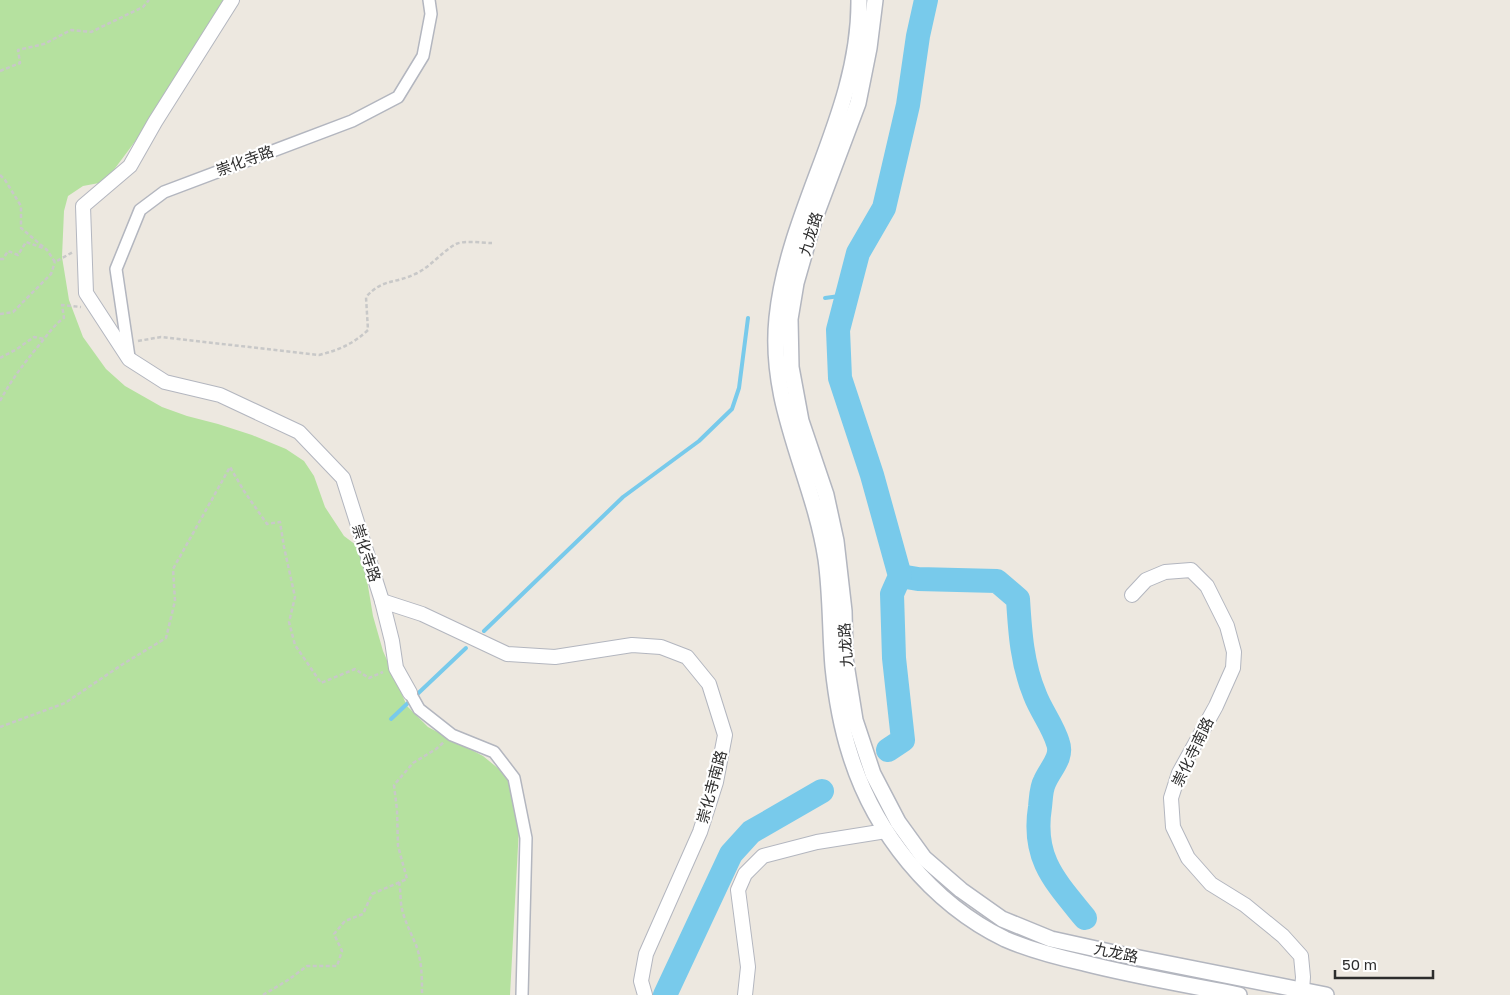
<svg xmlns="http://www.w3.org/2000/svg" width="1510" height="995" viewBox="0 0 1510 995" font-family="'Golos Text','Noto Sans SC',sans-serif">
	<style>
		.green { fill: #b5e19f }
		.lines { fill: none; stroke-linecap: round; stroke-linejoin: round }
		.stream { stroke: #78caeb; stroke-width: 4 }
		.river { stroke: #78caeb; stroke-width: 24 }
		.minor-casing { stroke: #b3b6bf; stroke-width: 14 }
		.tertiary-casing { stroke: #b3b6bf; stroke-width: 16 }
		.secondary-casing { stroke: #b3b6bf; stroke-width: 18 }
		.path { stroke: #c8c8c8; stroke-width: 2.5; stroke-dasharray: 4 2.5; stroke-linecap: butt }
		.minor { stroke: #fff; stroke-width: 11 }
		.tertiary { stroke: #fff; stroke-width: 14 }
		.secondary { stroke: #fff; stroke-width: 15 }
		.labels { text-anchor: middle; stroke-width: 4.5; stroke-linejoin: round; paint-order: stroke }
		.street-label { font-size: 15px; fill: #2d2d2d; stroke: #fff }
	</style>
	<rect width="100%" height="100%" fill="#ede8e0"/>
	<path class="green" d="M0,0H236L227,18L113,171L99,183L83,186L68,196L64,211L62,257L69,300L83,337L106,369L125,386L162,407L187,416L218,424L252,435L286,449L304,461L314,476L325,507L344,536L356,545L366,574L373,616L383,651L407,706L428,727L483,756L516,783L520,809L510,995H0Z"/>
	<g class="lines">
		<g class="stream">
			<path d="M825,298L847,295"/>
			<path d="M484,631L623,497L699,441L732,409L739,388L748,318"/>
			<path d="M391,719L466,648"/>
		</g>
		<g class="river">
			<path d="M900,576L918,579L997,581L1018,599C1020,632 1022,664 1035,695C1041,711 1053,726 1058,743C1063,757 1051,768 1045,781C1041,788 1041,798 1040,807C1032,858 1054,880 1085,918"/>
			<path d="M888,750L903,740L894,658L892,594L900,576L872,475L840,378L838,330L858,253L884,208L908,105L918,36L926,0"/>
			<path d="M665,995L731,854L751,832L822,791"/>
		</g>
		<g class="minor-casing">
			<g id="minor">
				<path d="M129,357L116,269L140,210L164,192L352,121L398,97L423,56L431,14L429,0"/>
				<path d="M410,693L419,709L452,735L494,752L514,778L526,838L522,995"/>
			</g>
		</g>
		<g class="tertiary-casing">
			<g id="tertiary">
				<path d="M232,0L155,122L130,166L83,206L86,293L129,359L165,382L220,395L299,432L343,478L382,601L392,641L396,668L410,693"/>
				<path d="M1132,595L1146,580L1165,572L1191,570L1207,586L1227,626L1234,652L1233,668L1216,706L1179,773L1171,798L1173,827L1188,858L1211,884L1245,905L1283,936L1301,956L1303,977L1302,990"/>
				<path d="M382,601L422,614L507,654L555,657L632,645L661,647L687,657L709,684L725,735L716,782L700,832L646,954L641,981L645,995"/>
				<path d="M745,995L748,967L738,890L745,874L763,856L817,842L886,831"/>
			</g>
		</g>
		<g class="secondary-casing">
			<g id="secondary">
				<path d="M859,0C860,113 788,208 777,318C768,406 813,475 826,559C831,595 830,631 833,667C836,696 841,726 850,754C874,832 931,903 1005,939C1030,950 1057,957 1084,963C1135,976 1188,985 1239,995"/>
				<path d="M875,0L869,48L858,103L814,220L796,283L790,319L791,367L801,421L826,495L836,541L844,611L845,658L855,720L873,774L898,822L924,858L961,890L1002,919L1051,939L1119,954L1326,995"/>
			</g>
		</g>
		<g class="path">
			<path d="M0,71L20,63L18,50L44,44L71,30L91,32L143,7L149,0"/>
			<path d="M0,175L5,180L21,206V228L47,250L55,262L73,252"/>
			<path d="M0,259H3L8,251L18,255L26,242L43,248"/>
			<path d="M0,314L13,312L51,274L55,262"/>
			<path d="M138,341L161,337L319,355C339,350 353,344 368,330L366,297C383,278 395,284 415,274C431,267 441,252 456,244C465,240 482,243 492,243"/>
			<path d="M0,358L17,349L34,337L44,339"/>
			<path d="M0,401C11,380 25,362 40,344C48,334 54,325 64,318L62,305L81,307"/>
			<path d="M0,727L65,703L123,664L166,638L175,601L173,569L230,467L244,491L267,524L280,522L284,547L295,597L289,622L295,645L321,683L355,669L369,678L383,672"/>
			<path d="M399,882C401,891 400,901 402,909C405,922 411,933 416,945C422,961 422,978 422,995"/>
			<path d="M263,995L288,980L307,966H337L342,951L334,934L345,921L363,914L372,894L407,879L398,846L397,810L394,785L413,763L436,749L444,742"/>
		</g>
		<use href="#minor" class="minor"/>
		<use href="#tertiary" class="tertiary"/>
		<use href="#secondary" class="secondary"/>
	</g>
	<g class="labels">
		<g class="street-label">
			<text transform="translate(245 161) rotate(-20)" y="5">崇化寺路</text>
			<text transform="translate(811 234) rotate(-73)" y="5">九龙路</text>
			<text transform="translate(366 553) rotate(72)" y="5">崇化寺路</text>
			<text transform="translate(846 645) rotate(-94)" y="5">九龙路</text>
			<text transform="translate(1193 752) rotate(-64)" y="5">崇化寺南路</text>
			<text transform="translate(712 787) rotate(-75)" y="5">崇化寺南路</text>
			<text transform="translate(1116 953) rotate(12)" y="5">九龙路</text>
		</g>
	</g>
	<path d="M1335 970v8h98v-8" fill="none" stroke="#2d2d2d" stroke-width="2.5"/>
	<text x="1342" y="970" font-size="15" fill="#2d2d2d" stroke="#ffffff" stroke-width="4" paint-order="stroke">50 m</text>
</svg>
